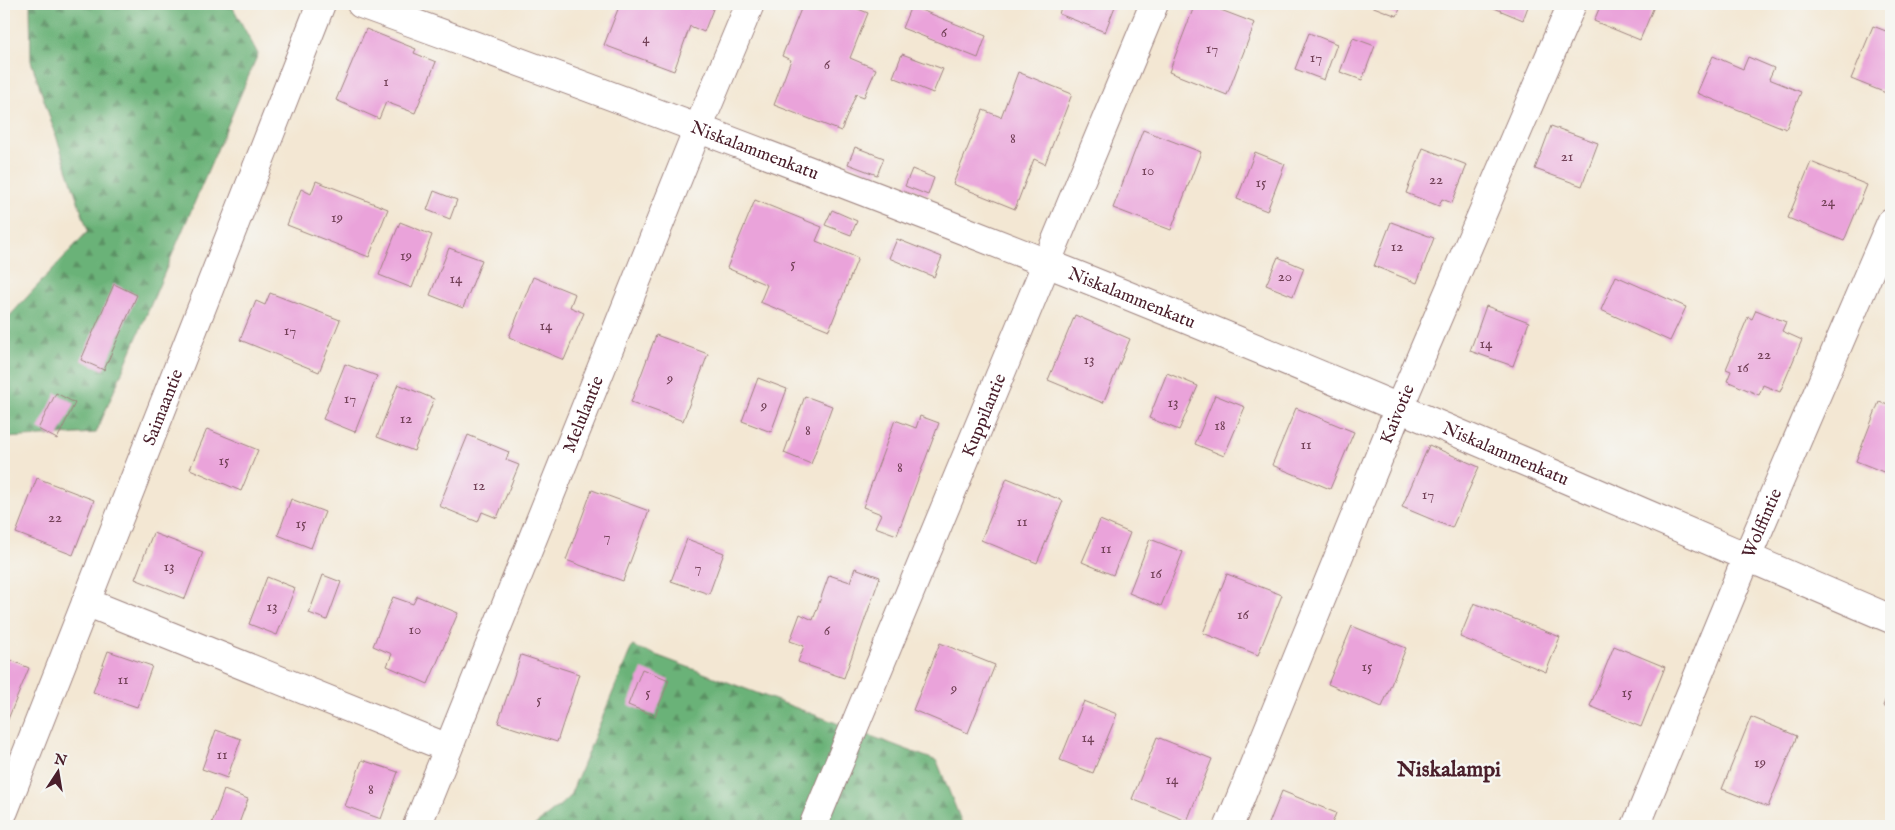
<svg xmlns="http://www.w3.org/2000/svg" width="1895" height="830" viewBox="0 0 1895 830" font-family="'IM FELL English',serif">
	<style>
		.forest { fill: url(#forest-firs); stroke: #5a6852 }
		.building { fill: #eaa3da }
		.lines { fill: none; stroke-linecap: round; stroke-linejoin: round }
		.minor-casing { stroke: #9e837f; stroke-width: 30 }
		.minor { stroke: #fff; stroke-width: 28 }
		.labels { text-anchor: middle; stroke-width: 5; stroke-linejoin: round; paint-order: stroke }
		.number-label { font-size: 15px; fill: #724057 }
		.street-label { font-size: 18px; fill: #4a1f2b; stroke: #f6f6f2 }
		.district-label { font-size: 22px; font-weight: bold; fill: #4a1f2b; stroke: #f6f6f2 }
	</style>
	<defs>
		<pattern id="forest-firs" width="22" height="20" patternUnits="userSpaceOnUse" patternTransform="scale(1.25)"><rect width="22" height="20" fill="#6bb278"/><path d="M5 1l3.5 6h-7zM16 11l3.5 6h-7z" fill="#5a9063"/></pattern>
	</defs>
	<rect width="100%" height="100%" fill="#f6f6f2"/>
	<filter id="ink" filterUnits="userSpaceOnUse"><feTurbulence type="fractalNoise" baseFrequency=".02" numOctaves="2"/><feDisplacementMap in="SourceGraphic" scale="10" xChannelSelector="R" yChannelSelector="G"/><feConvolveMatrix kernelMatrix="1 2 1 2 8 2 1 2 1" color-interpolation-filters="sRGB"/></filter>
	<filter id="wash" filterUnits="userSpaceOnUse"><feTurbulence type="fractalNoise" baseFrequency=".0096" numOctaves="4" result="noise"/><feDisplacementMap in="SourceGraphic" scale="20" xChannelSelector="R" yChannelSelector="G"/><feGaussianBlur stdDeviation="1.12" result="paint"/><feColorMatrix in="noise" values="0 0 0 0 0 0 0 0 0 0 0 0 0 0 0 0 0 1.4 0 .05"/><feComposite in="paint" operator="in"/></filter>
	<g filter="url(#wash)">
		<rect width="100%" height="100%" fill="#f3e7d3"/>
		<g class="forest">
			<path d="M30,4H231L258,54L96,433L4,438V322L88,231L31,61Z"/>
			<path d="M632,646L937,761L963,826H534L569,798Z"/>
		</g>
		<g id="blocks">
			<g class="building">
				<path d="M620,4H715L704,32L690,26L674,71L604,45Z"/>
				<path d="M803,4H846L868,13L850,58L876,69L864,97L856,94L841,131L774,105L791,60L782,56Z"/>
				<path d="M1062,4H1116L1105,32L1059,14Z"/>
				<path d="M1195,4H1205L1255,23L1227,95L1169,72Z"/>
				<path d="M1366,4H1402L1397,16Z"/>
				<path d="M1487,4H1529L1523,20L1487,5Z"/>
				<path d="M1601,4H1655L1640,40L1594,21Z"/>
				<path d="M911,6L986,36L978,58L902,28Z"/>
				<path d="M1873,26L1891,33V95L1851,79Z"/>
				<path d="M366,29L416,49L414,53L436,62L415,113L386,102L379,119L336,100Z"/>
				<path d="M1309,33L1337,44L1324,80L1295,69Z"/>
				<path d="M1353,38L1375,46L1362,80L1340,72Z"/>
				<path d="M902,54L943,69L933,93L893,77Z"/>
				<path d="M1713,56L1743,69L1748,57L1774,68L1769,79L1801,92L1786,129L1697,93Z"/>
				<path d="M1018,72L1072,94L1045,164L1034,159L1015,209L953,184L983,110L1001,117Z"/>
				<path d="M1551,126L1598,143L1582,186L1535,169Z"/>
				<path d="M1143,130L1201,152L1171,230L1113,208Z"/>
				<path d="M855,147L884,158L877,175L848,164Z"/>
				<path d="M1423,148L1467,165L1452,203L1442,199L1439,206L1406,193Z"/>
				<path d="M1255,152L1285,164L1267,211L1237,199Z"/>
				<path d="M1811,162L1867,185L1844,241L1788,218Z"/>
				<path d="M912,169L934,178L928,195L905,186Z"/>
				<path d="M316,181L388,209L369,257L287,225L301,189L311,194Z"/>
				<path d="M434,191L457,200L450,219L427,210Z"/>
				<path d="M755,200L822,227L816,241L858,258L829,330L760,302L767,285L727,268Z"/>
				<path d="M832,210L857,221L851,235L825,225Z"/>
				<path d="M400,222L432,235L412,288L379,275Z"/>
				<path d="M1391,222L1434,238L1417,283L1374,266Z"/>
				<path d="M897,239L942,257L934,277L889,258Z"/>
				<path d="M449,248L482,260L463,308L430,295Z"/>
				<path d="M1278,257L1304,268L1293,296L1266,285Z"/>
				<path d="M1616,276L1686,307L1670,341L1601,310Z"/>
				<path d="M533,277L575,294L570,307L584,313L564,360L509,337Z"/>
				<path d="M114,284L137,295L104,370L81,360Z"/>
				<path d="M270,293L340,320L319,372L240,340L256,301L265,305Z"/>
				<path d="M1486,306L1529,322L1513,366L1470,351Z"/>
				<path d="M1756,310L1786,322L1782,331L1802,340L1780,392L1763,385L1759,395L1727,381L1731,371L1726,369L1748,317L1752,319Z"/>
				<path d="M1075,315L1130,339L1103,403L1048,380Z"/>
				<path d="M656,335L708,354L683,421L631,402Z"/>
				<path d="M345,364L377,376L355,432L323,419Z"/>
				<path d="M1167,373L1198,386L1179,430L1149,418Z"/>
				<path d="M758,378L787,389L771,432L742,421Z"/>
				<path d="M398,384L434,399L414,451L377,437Z"/>
				<path d="M56,393L75,403L57,439L38,429Z"/>
				<path d="M1215,395L1245,407L1224,456L1195,444Z"/>
				<path d="M805,396L832,406L811,464L784,453Z"/>
				<path d="M1879,402L1891,406V475L1856,461Z"/>
				<path d="M1296,408L1354,432L1330,489L1272,465Z"/>
				<path d="M920,416L939,423L897,535L875,527L881,514L863,507L895,420L916,428Z"/>
				<path d="M207,429L258,450L241,491L190,469Z"/>
				<path d="M468,435L509,452L506,460L519,465L497,518L482,512L478,522L439,506Z"/>
				<path d="M1429,445L1479,467L1452,528L1402,507Z"/>
				<path d="M37,478L94,500L73,555L16,533Z"/>
				<path d="M1007,478L1063,501L1037,563L981,540Z"/>
				<path d="M592,490L649,511L623,581L566,560Z"/>
				<path d="M291,499L325,512L311,548L278,535Z"/>
				<path d="M1100,520L1130,533L1113,575L1082,562Z"/>
				<path d="M153,533L203,552L185,599L135,579Z"/>
				<path d="M687,539L724,553L709,594L671,581Z"/>
				<path d="M1150,539L1183,552L1161,606L1129,593Z"/>
				<path d="M855,568L880,577L844,678L798,662L804,646L790,641L800,614L813,620L829,575L850,582Z"/>
				<path d="M1227,574L1282,595L1258,655L1203,633Z"/>
				<path d="M323,575L341,582L327,620L309,613Z"/>
				<path d="M267,577L295,588L277,635L249,624Z"/>
				<path d="M417,596L458,613L428,684L387,666L392,654L373,646L393,597L413,604Z"/>
				<path d="M1474,603L1560,637L1546,672L1460,637Z"/>
				<path d="M1352,626L1406,648L1382,707L1328,684Z"/>
				<path d="M940,643L995,665L968,733L913,710Z"/>
				<path d="M1614,646L1665,667L1641,727L1590,706Z"/>
				<path d="M108,651L152,666L137,707L93,692Z"/>
				<path d="M521,655L579,674L557,742L498,723Z"/>
				<path d="M4,657L29,668L4,729Z"/>
				<path d="M642,669L669,680L655,716L628,705Z"/>
				<path d="M1891,685V710L1883,706Z"/>
				<path d="M1084,701L1117,714L1093,773L1060,760Z"/>
				<path d="M1751,717L1797,736L1768,807L1722,789Z"/>
				<path d="M216,730L241,739L227,778L202,769Z"/>
				<path d="M1157,737L1212,759L1187,821L1132,799Z"/>
				<path d="M362,760L398,772L381,819L345,806Z"/>
				<path d="M224,790L248,799L238,826H211Z"/>
				<path d="M1282,791L1336,813L1331,826H1268Z"/>
			</g>
		</g>
	</g>
	<g filter="url(#ink)">
		<use href="#blocks" fill-opacity="0" stroke="#9e837f" stroke-width="1"/>
		<g class="lines">
			<g class="minor-casing">
				<g id="minor">
					<path id="s1" d="M361,4C590,87 817,172 1044,262C1329,375 1609,498 1891,619"/>
					<path d="M86,602L448,748"/>
					<path id="s2" d="M4,811L321,4"/>
					<path id="s3" d="M417,826L692,143L750,4"/>
					<path id="s4" d="M813,826L1154,4"/>
					<path id="s5" d="M1229,826L1399,408L1572,4"/>
					<path id="s6" d="M1636,826L1747,557L1891,222"/>
				</g>
			</g>
			<use href="#minor" class="minor"/>
		</g>
	</g>
	<g class="labels">
		<g class="number-label">
			<text x="944" y="37">6</text>
			<text x="646" y="43">4</text>
			<text x="1212" y="53">17</text>
			<text x="1316" y="62">17</text>
			<text x="827" y="69">6</text>
			<text x="386" y="86">1</text>
			<text x="1013" y="143">8</text>
			<text x="1567" y="161">21</text>
			<text x="1148" y="175">10</text>
			<text x="1436" y="184">22</text>
			<text x="1261" y="187">15</text>
			<text x="1828" y="206">24</text>
			<text x="337" y="222">19</text>
			<text x="1397" y="251">12</text>
			<text x="406" y="260">19</text>
			<text x="793" y="268">5</text>
			<text x="1285" y="281">20</text>
			<text x="456" y="283">14</text>
			<text x="546" y="330">14</text>
			<text x="290" y="335">17</text>
			<text x="1486" y="348">14</text>
			<text x="1764" y="359">22</text>
			<text x="1089" y="364">13</text>
			<text x="1743" y="372">16</text>
			<text x="670" y="383">9</text>
			<text x="350" y="403">17</text>
			<text x="1173" y="407">13</text>
			<text x="764" y="410">9</text>
			<text x="406" y="423">12</text>
			<text x="1220" y="430">18</text>
			<text x="808" y="435">8</text>
			<text x="1306" y="449">11</text>
			<text x="224" y="465">15</text>
			<text x="900" y="472">8</text>
			<text x="479" y="490">12</text>
			<text x="1428" y="499">17</text>
			<text x="55" y="522">22</text>
			<text x="1022" y="526">11</text>
			<text x="301" y="528">15</text>
			<text x="607" y="541">7</text>
			<text x="1106" y="553">11</text>
			<text x="169" y="571">13</text>
			<text x="698" y="572">7</text>
			<text x="1156" y="578">16</text>
			<text x="272" y="611">13</text>
			<text x="1243" y="619">16</text>
			<text x="415" y="634">10</text>
			<text x="827" y="635">6</text>
			<text x="1367" y="671">15</text>
			<text x="123" y="684">11</text>
			<text x="954" y="693">9</text>
			<text x="648" y="697">5</text>
			<text x="1627" y="697">15</text>
			<text x="539" y="704">5</text>
			<text x="1088" y="742">14</text>
			<text x="222" y="759">11</text>
			<text x="1760" y="767">19</text>
			<text x="1172" y="784">14</text>
			<text x="371" y="794">8</text>
		</g>
		<g class="street-label">
			<text dy="6" stroke="none"><textPath href="#s1" startOffset="420">Niskalammenkatu</textPath></text>
			<text dy="6" stroke="none"><textPath href="#s1" startOffset="825">Niskalammenkatu</textPath></text>
			<text dy="6" stroke="none"><textPath href="#s2" startOffset="434">Saimaantie</textPath></text>
			<text dy="6" stroke="none"><textPath href="#s5" startOffset="445">Kaivotie</textPath></text>
			<text dy="6" stroke="none"><textPath href="#s3" startOffset="444">Melulantie</textPath></text>
			<text dy="6" stroke="none"><textPath href="#s4" startOffset="445">Kuppilantie</textPath></text>
			<text dy="6" stroke="none"><textPath href="#s1" startOffset="1230">Niskalammenkatu</textPath></text>
			<text dy="6" stroke="none"><textPath href="#s6" startOffset="328">Wolffintie</textPath></text>
		</g>
		<g class="district-label">
			<text x="1449" y="776">Niskalampi</text>
		</g>
	</g>
	<rect width="1895" height="830" fill="none" stroke="#f6f6f2" stroke-width="20"/>
	<g transform="translate(58 772) rotate(12)" stroke="#f6f6f2" stroke-width="4" paint-order="stroke">
	<path d="M0-4L9 19L0 12L-9 19Z" fill="#4a1f2b"/>
	<text y="-8" font-size="14" font-weight="bold" text-anchor="middle" fill="#4a1f2b">N</text>
	</g>
</svg>
